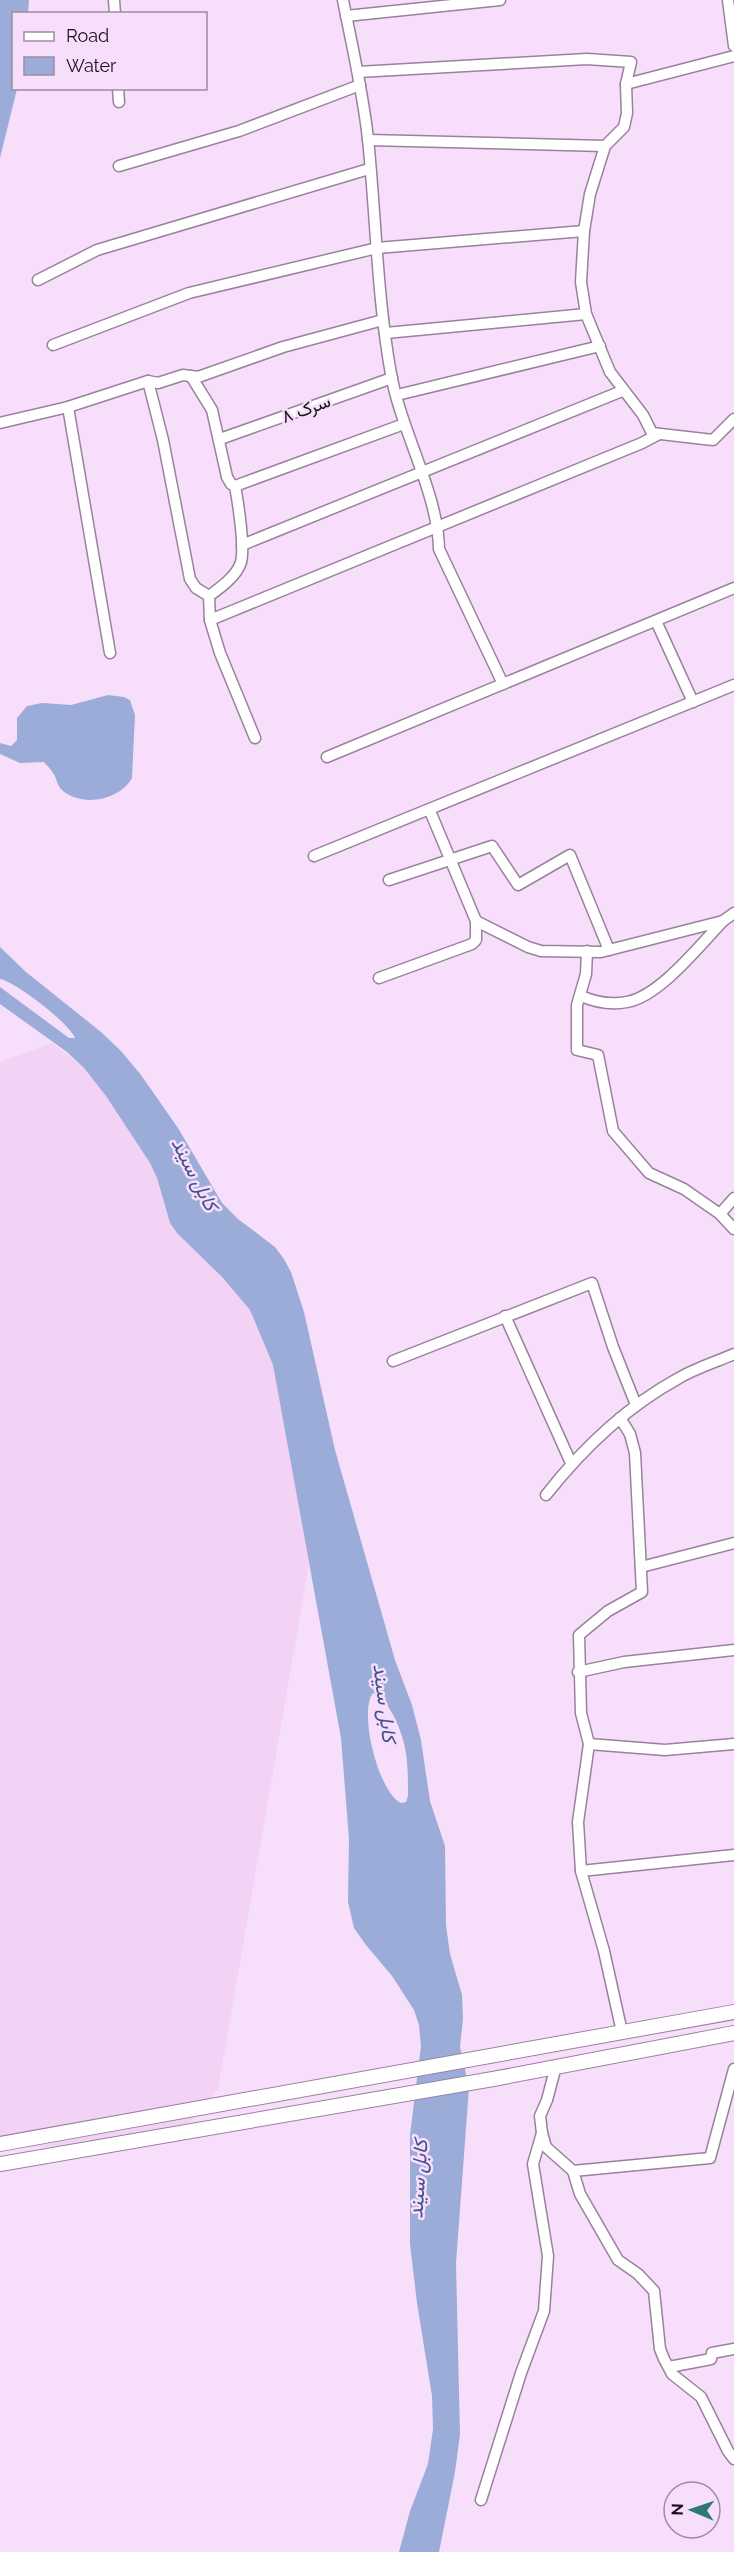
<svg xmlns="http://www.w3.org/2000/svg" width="734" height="2552" viewBox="0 0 734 2552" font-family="Raleway,Vazirmatn,sans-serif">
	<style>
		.built { fill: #f2d3f5 }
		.water { fill: #9cacd9; fill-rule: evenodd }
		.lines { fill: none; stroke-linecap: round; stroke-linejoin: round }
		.minor-casing { stroke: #99829c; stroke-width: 13 }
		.tertiary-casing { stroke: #99829c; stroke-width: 16 }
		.minor { stroke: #fff; stroke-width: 10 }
		.tertiary { stroke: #fff; stroke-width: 14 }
		.labels { text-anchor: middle; stroke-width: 5; stroke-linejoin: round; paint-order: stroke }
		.street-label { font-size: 18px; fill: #18101a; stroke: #f7defa }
		.water-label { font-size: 20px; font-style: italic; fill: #41528d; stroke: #f7defa }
	</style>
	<rect width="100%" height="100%" fill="#f7defa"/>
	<path class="built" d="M52,1043L84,1068L106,1096L150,1163L157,1178L167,1215L250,1310L273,1365L309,1564L218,2089L173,2143L0,2148V1062Z"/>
	<g class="water">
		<path d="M0,0H29L28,13L14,14V88L17,89L0,158Z"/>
		<path d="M108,695L124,697L130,700L135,715L132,778C120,800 82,808 62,790C57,786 57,778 53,773C51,769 47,766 44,762L20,763L0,754V743L11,746L17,740V718L27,706L42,703L71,705Z"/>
		<path d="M0,947L26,972L101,1032L121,1051L141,1075L178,1128L222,1203L238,1219L275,1247L284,1259L291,1272L304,1312L335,1450L395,1660L412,1705L421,1740L430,1801L445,1846L446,1925L450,1954L462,1995L463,2019L460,2047L469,2088L456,2263L460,2434L455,2472L439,2552H399L410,2511L428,2464L433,2429L432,2396L417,2303L410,2244V2135L421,2046L419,2025L414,2010L392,1976L366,1945L354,1928L348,1902L349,1839L341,1738L273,1365L250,1310L222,1277L177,1233L170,1223L157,1178L150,1163L106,1096L84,1068L67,1052L0,1004V987L69,1038H75C69,1023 16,982 0,979ZM373,1693C383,1696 387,1704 392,1713C408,1743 408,1763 408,1796L406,1802L401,1803C379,1793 358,1713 373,1693Z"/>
	</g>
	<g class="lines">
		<g class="minor-casing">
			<g id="minor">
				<path d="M114,0L115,14"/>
				<path d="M343,0C352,46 363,92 368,139C376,217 377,297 391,374C401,431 438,493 439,549L503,684"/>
				<path d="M728,0L734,46"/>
				<path d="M346,16L500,0"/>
				<path d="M358,72L587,59L631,62L626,84L627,113L624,127L605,146L590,194L584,231L581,282L586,314L610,372L643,415L652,433L713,440L734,419"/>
				<path d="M626,84L734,56"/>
				<path d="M118,88L119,102"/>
				<path d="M368,140L605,146"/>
				<path d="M119,166L239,131L360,85"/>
				<path d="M38,280L97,250L369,169"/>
				<path d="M386,333L586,314"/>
				<path d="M53,345L189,293L377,248L584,231"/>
				<path d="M191,376L212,410L227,477L231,484L235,486C238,502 245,547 241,562C237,576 220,588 209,596"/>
				<path d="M148,381L163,440L190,579L196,588L209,596L210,620L220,653L255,738"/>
				<path d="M397,395L600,346"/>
				<path d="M68,407L110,653"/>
				<path d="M0,423L68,407L148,381L158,383L183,375L198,377L283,347L383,320"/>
				<path d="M220,439L392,378"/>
				<path d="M235,486L404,424"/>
				<path d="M242,545L622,391"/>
				<path d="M210,620L642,443L659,434"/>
				<path d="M656,621L693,702"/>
				<path d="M327,757L734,588"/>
				<path d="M314,856L734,685"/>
				<path d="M389,880L492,846L518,885L570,855L609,950"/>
				<path d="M476,921L528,947L541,951L601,952L723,921"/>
				<path d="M587,951L586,974L577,1005V1050L598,1055L613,1131L649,1173L684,1189L720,1214L734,1229"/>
				<path d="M379,978L472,944L476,940V921L430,811"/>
				<path d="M581,996C595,1002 612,1005 627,1002C660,996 700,945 723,921L734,913"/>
				<path d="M720,1214L734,1198"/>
				<path d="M505,1316L571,1463"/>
				<path d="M393,1361L592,1283L613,1347L636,1405"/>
				<path d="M620,1418L630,1434L635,1453L642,1592L608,1611L579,1635L581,1713L589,1744L578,1822L581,1871L604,1951L622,2032"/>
				<path d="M546,1495C583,1448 626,1407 679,1378C696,1368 716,1362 734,1354"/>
				<path d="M641,1567L734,1543"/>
				<path d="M578,1672L624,1662L734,1650"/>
				<path d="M589,1744L665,1750L734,1744"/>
				<path d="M581,1871L734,1855"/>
				<path d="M542,2133L546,2147L573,2171L580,2194L618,2260L638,2274L654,2291L660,2349L664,2359L672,2374L701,2397L728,2451L734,2459"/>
				<path d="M573,2171L710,2158L734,2069"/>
				<path d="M669,2367L711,2359L712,2353L734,2349"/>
				<path d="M481,2500L521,2373L544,2311L548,2256L533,2164L542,2133L540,2116L547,2100L556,2066"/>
			</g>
		</g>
		<g class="tertiary-casing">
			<g id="tertiary">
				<path d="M0,2144L734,2012"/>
				<path d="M0,2164L493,2079L734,2033"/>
			</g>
		</g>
		<use href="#minor" class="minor"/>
		<use href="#tertiary" class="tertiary"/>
	</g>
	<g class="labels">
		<g class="street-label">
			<text transform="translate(306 409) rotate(-20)" y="6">سرک ۸</text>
		</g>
		<g class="water-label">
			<text transform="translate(195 1174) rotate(63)" y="7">کابل سيند</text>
			<text transform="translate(385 1703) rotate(83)" y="7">کابل سيند</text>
			<text transform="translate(418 2179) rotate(-86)" y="7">کابل سيند</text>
		</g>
	</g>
	<rect x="12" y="12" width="195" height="78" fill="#f7defa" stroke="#9e8ca0" stroke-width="1.5"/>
	<rect x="24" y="32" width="30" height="9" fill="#ffffff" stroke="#9e8ca0" stroke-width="1.5"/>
	<text x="66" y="42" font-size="18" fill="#18101a">Road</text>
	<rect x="24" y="57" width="30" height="18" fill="#9cacd9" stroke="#9e8ca0" stroke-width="1.5"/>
	<text x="66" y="72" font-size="18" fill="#18101a">Water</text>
	<g transform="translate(692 2510) rotate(272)"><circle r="28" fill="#f7defa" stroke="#9e8ca0" stroke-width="1.5"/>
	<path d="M0-4.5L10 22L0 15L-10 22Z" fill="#2e7774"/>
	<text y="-9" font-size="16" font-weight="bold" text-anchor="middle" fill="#18101a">N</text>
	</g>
</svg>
